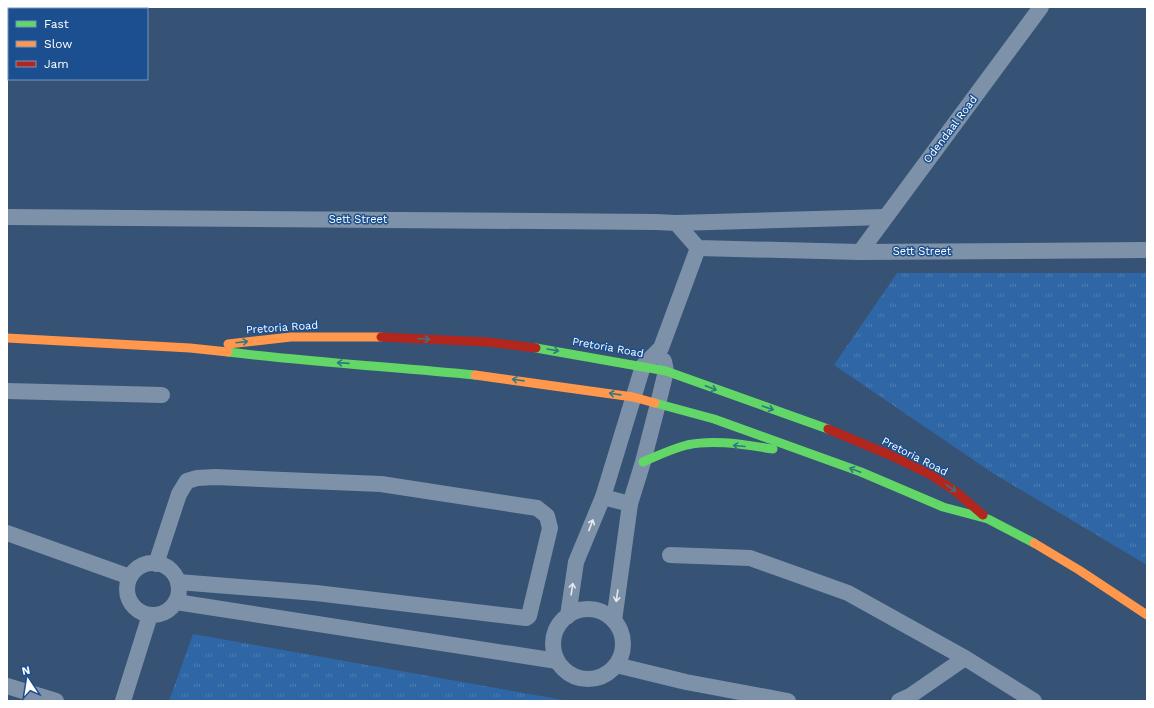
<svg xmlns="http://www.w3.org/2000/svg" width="1154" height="708" viewBox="0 0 1154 708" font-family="'Work Sans',sans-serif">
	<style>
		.grass { fill: url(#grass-tufts) }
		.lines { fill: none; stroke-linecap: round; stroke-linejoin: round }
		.street { stroke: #7d92a8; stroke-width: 16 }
		.fast { stroke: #63d668; stroke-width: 9 }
		.slow { stroke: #ff974d; stroke-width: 9 }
		.jam { stroke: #b3261e; stroke-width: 9 }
		.oneway { stroke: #317883 }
		.oneway2 { stroke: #e5e9ee }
		.labels { text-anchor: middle; stroke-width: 3; stroke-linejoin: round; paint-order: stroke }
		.street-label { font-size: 11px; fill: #fff; stroke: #1b4f8f }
	</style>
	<defs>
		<pattern id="grass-tufts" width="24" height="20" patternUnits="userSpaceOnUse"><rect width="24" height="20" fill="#2f66a5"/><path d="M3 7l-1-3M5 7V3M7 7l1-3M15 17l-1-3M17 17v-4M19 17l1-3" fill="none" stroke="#4e7db2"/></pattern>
	</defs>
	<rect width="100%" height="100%" fill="#365274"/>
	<g class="grass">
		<path d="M897,273H1147V565L994,474L834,365Z"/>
		<path d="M193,634L569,701H169Z"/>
	</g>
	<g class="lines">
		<g class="street">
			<path d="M7,217L656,222L676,223L698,248L860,252L1147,250"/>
			<path d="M676,223L885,217"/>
			<path d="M860,252L1041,7"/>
			<path d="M7,391L162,395"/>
			<path d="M603,497L630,504"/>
			<path d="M7,533L130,577"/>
			<path d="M670,555L750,558L848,593L965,658L1034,701"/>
			<circle cx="153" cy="589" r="26"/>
			<path d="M156,564L179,494L187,481L197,478L215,477L381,484L537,508L547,516L550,528L529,616L526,618L316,593L178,582"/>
			<path d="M176,602L557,661"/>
			<circle cx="588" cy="644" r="35"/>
			<path d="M568,616L576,562L603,497L643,366L661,348L698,248"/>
			<path d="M614,621L630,504L643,462L658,404L666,371L664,361"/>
			<path d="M616,665L686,682L788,701"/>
			<path d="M7,686L56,701"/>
			<path d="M123,701L150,615"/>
			<path d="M899,701L910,696L965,658"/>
		</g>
		<g class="fast">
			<path d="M536,348L666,371L828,429"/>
			<path d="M228,352C310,362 393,367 475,375"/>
			<path d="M655,403L714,419L861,472L943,507L988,519L1034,543"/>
			<path d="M643,462C657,456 671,449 687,445C715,439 745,445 773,449"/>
		</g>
		<g class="slow">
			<path d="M7,338L190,348L228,352"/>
			<path d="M228,344L291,337H381"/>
			<path d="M475,375L633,397L655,403"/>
			<path d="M1034,543L1079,570L1147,615"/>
		</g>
		<g class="jam">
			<path d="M381,337L488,342L536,348"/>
			<path d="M828,429L892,456L931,475L955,491L983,515"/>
		</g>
	</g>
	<defs><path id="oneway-shaft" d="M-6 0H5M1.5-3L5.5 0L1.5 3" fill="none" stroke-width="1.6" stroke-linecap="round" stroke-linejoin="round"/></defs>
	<g class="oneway">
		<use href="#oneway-shaft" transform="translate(424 339) rotate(3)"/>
		<use href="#oneway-shaft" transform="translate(242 342) rotate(-7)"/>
		<use href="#oneway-shaft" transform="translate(553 350) rotate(10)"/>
		<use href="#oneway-shaft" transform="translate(343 363) rotate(-176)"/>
		<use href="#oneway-shaft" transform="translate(518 380) rotate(-172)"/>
		<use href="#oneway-shaft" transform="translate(711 388) rotate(21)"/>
		<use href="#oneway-shaft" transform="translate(615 394) rotate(-172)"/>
		<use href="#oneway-shaft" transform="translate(768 408) rotate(19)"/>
		<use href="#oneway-shaft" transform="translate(739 446) rotate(-175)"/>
		<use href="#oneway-shaft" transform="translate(855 470) rotate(-159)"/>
		<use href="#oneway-shaft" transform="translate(951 488) rotate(34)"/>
	</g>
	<g class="oneway2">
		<use href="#oneway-shaft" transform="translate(591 525) rotate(-69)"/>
		<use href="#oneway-shaft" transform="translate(572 589) rotate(-81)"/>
		<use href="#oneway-shaft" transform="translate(617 596) rotate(98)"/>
	</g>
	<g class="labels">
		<g class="street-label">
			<text transform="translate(950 129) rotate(-53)" y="4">Odendaal Road</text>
			<text x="358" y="223">Sett Street</text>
			<text x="922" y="255">Sett Street</text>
			<text transform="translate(282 327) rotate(-4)" y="4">Pretoria Road</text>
			<text transform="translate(608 347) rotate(10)" y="4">Pretoria Road</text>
			<text transform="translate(915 456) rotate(27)" y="4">Pretoria Road</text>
		</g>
	</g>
	<rect width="1154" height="708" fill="none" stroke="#ffffff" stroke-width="16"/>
	<rect x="8" y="8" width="140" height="72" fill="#1b4f8f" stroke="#7695bc"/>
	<rect x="16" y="21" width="20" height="6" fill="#63d668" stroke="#7695bc"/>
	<text x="44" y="28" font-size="12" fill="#ffffff">Fast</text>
	<rect x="16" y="41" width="20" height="6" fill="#ff974d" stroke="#7695bc"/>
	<text x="44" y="48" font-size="12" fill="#ffffff">Slow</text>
	<rect x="16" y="61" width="20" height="6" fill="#b3261e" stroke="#7695bc"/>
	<text x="44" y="68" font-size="12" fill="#ffffff">Jam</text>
	<g transform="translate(28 680) rotate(348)" stroke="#1b4f8f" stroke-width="3" paint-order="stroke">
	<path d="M0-3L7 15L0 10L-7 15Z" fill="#ffffff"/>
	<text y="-6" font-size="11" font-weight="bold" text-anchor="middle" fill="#ffffff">N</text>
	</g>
</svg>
